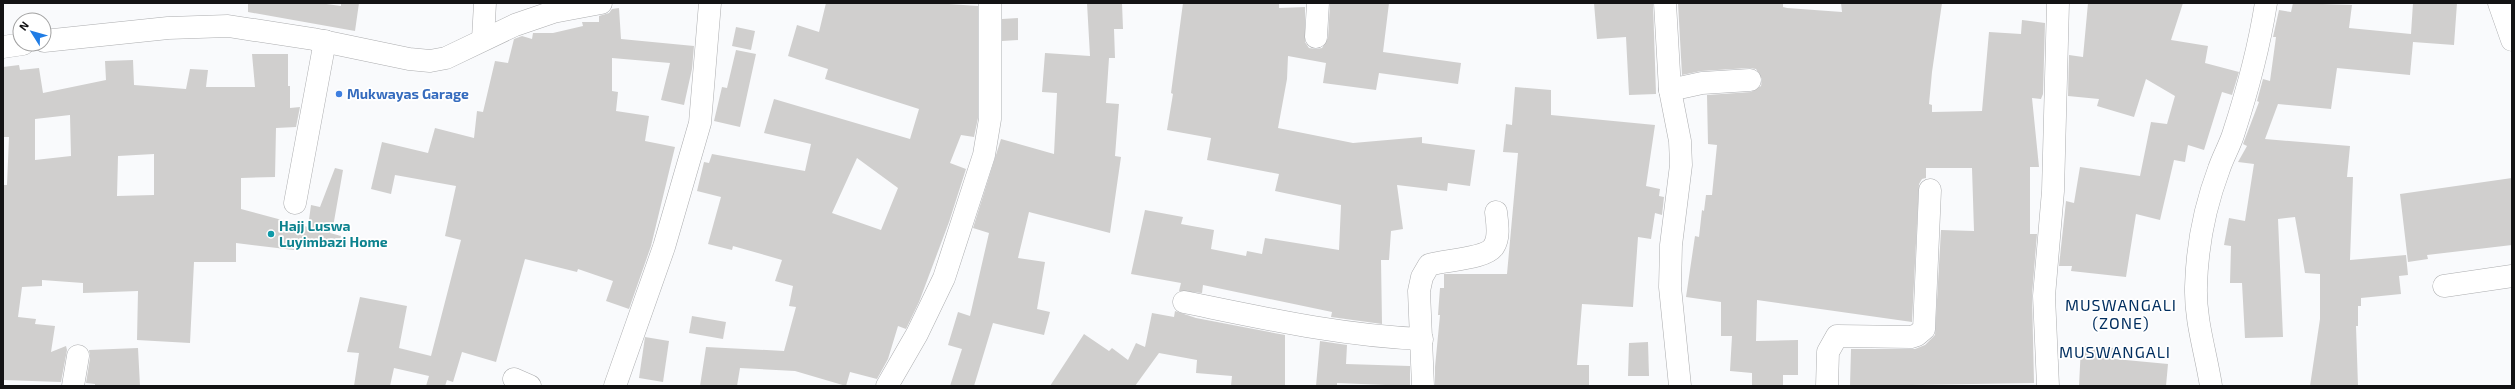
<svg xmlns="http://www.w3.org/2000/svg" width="2515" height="389" viewBox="0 0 2515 389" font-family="'Exo 2',sans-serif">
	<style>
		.building { fill: #d0cfce; fill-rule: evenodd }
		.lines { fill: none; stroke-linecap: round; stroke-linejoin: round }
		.minor-casing { stroke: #acadaf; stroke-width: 23 }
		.minor { stroke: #fff; stroke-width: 22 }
		.shop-dot { fill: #3f7fe0; stroke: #fff; stroke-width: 1.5 }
		.culture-dot { fill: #0f9aa8; stroke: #fff; stroke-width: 1.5 }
		.labels { text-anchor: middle; stroke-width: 3.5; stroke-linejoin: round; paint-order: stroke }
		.shop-label { font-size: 14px; font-weight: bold; fill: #366cbe; stroke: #fff; text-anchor: start }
		.culture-label { font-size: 14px; font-weight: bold; fill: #0d838f; stroke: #fff; text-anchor: start }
		.quarter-label { font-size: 16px; letter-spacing: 1px; fill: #012e5f; stroke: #fff }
	</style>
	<rect width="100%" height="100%" fill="#f9fafc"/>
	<g class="building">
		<path d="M248,3H319L341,6V3H359L355,31L248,12Z"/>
		<path d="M826,3H934L978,6V118L974,137L961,135L950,163L966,169L949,222L919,302L906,329L898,326L888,359L877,379L850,372L846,386L795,371L740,368L737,386H700L706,347L784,351L796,307L789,306L793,286L775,281L782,260L733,246L732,250L708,244L721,197L697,191L704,162L709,163L712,154L805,171L811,144L764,133L774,99L910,139L919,109L825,79L828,69L788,56L797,25L819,32ZM857,158L898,188L881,230L832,213Z"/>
		<path d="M1087,3H1122L1123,29H1114L1115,58H1109L1106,103L1119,104L1115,156L1121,157L1110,233L1029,212L1018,258L1045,262L1037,309L1050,312L1044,335L993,323L974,386H950L962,349L948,345L958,312L970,316L989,233L973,228L1001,139L1054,154L1057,93L1042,92L1045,53L1090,56Z"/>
		<path d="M1183,3H1279V8L1305,7V42L1309,48L1316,49L1322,48L1328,38L1330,3H1389L1383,52L1461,63L1458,84L1379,73L1376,90L1323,83L1326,63L1288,56L1287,79L1278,128L1353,143L1422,137V143L1475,150L1470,186L1448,183L1447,191L1397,185L1403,229L1391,231L1389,260H1381L1382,324L1331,317L1332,312L1203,285L1202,293L1179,291L1181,283L1131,274L1145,210L1183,217L1181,224L1214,230L1211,249L1246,256L1247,251L1262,254L1265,238L1339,250L1341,205L1275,191L1279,174L1207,160L1211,138L1167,130L1173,94L1171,93Z"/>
		<path d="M1594,3H1653L1656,94L1629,95L1626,37L1597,39Z"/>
		<path d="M1678,3H1783V7L1787,8L1842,12L1841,3H1942L1932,72L1929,104L1932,105V112L1982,111L1989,32L2021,34L2022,20L2045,23L2043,94L2041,99L2032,98L2039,167H2030V234H2037L2032,295L2034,383L1850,386L1851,349H1915L1925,345L1935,335L1941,230L1974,231L1972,168H1926V178L1922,179L1919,184L1912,322L1757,300L1756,341L1798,340V375H1783V386H1752V373L1730,371L1732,336H1721V302L1686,297L1695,236L1699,237L1702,210L1704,211L1706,195H1712L1717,145L1708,144L1707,95L1751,92L1761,86L1762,79L1756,69L1749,68L1701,71L1682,75Z"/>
		<path d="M2088,3H2183L2171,40L2208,46L2205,63L2239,72L2232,95L2222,92L2204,150L2188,145L2185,162L2174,160L2160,220L2136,214L2126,277L2071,271L2072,266H2059L2066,201L2074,203L2080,167L2140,176L2151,122L2167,124L2175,96L2146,79L2134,117L2097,106L2099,99L2068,96L2069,55L2083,57Z"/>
		<path d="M2293,3L2352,5L2349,28L2411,34L2413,3H2457L2454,45L2413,42L2410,75L2337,68L2331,109L2278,104L2265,139L2350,146L2347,177H2353L2350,260L2406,255L2408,275L2399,276L2401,294L2361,298V306H2358V326H2356L2358,386H2310L2320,319V274L2305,273L2295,217L2278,219L2283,337L2245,338L2242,283H2230L2231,246L2224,245L2229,218L2245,221L2254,164L2238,162L2247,146L2243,144L2259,102L2257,101L2263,79L2270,81L2276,37H2273L2279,10L2291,12Z"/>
		<path d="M619,8L621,39L694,46L692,69L684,105L661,100L670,63L612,58V91L618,92L616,111L649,116L645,141L675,147L651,246L629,309L606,301L613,281L578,269L577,272L525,259L496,362L462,352L453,382L447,380L445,386H426L429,376L394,368L390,386H354L359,353L347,352L360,297L407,306L399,348L431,356L461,240L445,236L456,186L395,175L391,194L371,189L382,142L428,153L435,128L474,138L477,111L483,112L495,61L508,63L514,39L522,36L532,39L533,33H553L583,26L582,22H599V16L609,13L612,9Z"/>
		<path d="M1018,18V40L1002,41V19Z"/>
		<path d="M736,27L755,31L751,50L732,46Z"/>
		<path d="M736,50L756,54L740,127L714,121L722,87L727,88Z"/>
		<path d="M252,54H288V86H290V108L300,107L296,127L276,128L275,177L241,178V209L308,227L311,205L320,207L335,168L343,170L333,227H331L330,233L341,236L338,249L295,241L294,250L236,243V262H194L190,343L137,340L138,291L83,293V283L42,280V286L22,287L18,317L36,319L35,324L55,326L51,352L66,346L67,350L61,382L3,380V185H7L9,137H3V67L19,65L20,70L39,68L43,93L106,80L105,61L133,60L134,85L186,89L190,69L208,70L206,87H255ZM70,115L71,156L35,160V119ZM154,154V195L117,196L118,156Z"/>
		<path d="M1515,87L1551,90V115L1655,125L1646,186L1660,189L1659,196L1664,197L1662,215L1655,213L1651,239L1638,237L1633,307L1582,304L1577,365H1589V386H1435V367L1440,315H1438L1440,288H1444V274H1507L1518,153L1503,152L1506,124L1512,125Z"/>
		<path d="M2512,178V245L2427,255L2428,259L2408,262L2400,194Z"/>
		<path d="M1175,311L1196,318L1285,335V386H1231L1232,376L1196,373L1197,360L1159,353L1135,386H1050L1084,334L1109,351L1112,348L1128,360L1136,343L1145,347L1152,313L1174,317Z"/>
		<path d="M692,316L726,322L723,339L689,333Z"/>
		<path d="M645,337L669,341L663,382L639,378Z"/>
		<path d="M1320,341L1347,345L1346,364L1410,366V386L1337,383V386H1316Z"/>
		<path d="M1648,342L1649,376H1628L1629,343Z"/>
		<path d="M2081,346L2116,348L2115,359L2168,364L2166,386H2079Z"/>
		<path d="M138,348L140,386H95V384L86,383L90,358L89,350Z"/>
	</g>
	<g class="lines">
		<g class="minor-casing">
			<g id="minor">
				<path d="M1665,3L1670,90L1680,141L1681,165L1671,245L1670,287L1680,386"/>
				<path d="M2499,3L2512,40"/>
				<path d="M1316,37L1318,3"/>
				<path d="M483,39L485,3"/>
				<path d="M44,41L168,28L228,26L313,39L409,59L430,61L446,58L515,25L553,12L601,3"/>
				<path d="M3,47L23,44"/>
				<path d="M1670,90L1702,83L1750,80"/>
				<path d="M295,203L325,41"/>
				<path d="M2444,286L2512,276"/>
				<path d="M1184,302C1263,318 1342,336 1422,339"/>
				<path d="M514,379L530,386"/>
				<path d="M73,386L78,356"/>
				<path d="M615,386L664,247L700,123L710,3"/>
				<path d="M887,386L917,334L944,278L984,155L990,119V3"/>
				<path d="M1423,386L1419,291L1422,277L1429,265C1444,260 1487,259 1494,246C1500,237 1497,222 1496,212"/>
				<path d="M1827,386L1828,352L1837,336L1911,337L1917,335L1924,329L1930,190"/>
				<path d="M2048,386L2044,296L2053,191L2058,3"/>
				<path d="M2211,386C2206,353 2195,321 2196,287C2197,247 2205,206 2219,169C2223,157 2229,147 2233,135C2247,92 2259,48 2266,3"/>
			</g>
		</g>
		<use href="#minor" class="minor"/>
	</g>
	<circle class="shop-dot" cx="339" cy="94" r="4"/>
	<circle class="culture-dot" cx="271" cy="234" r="4"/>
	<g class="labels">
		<g class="shop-label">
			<text x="347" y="99">Mukwayas Garage</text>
		</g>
		<g class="culture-label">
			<text x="279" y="231">Hajj Luswa<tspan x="279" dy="16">Luyimbazi Home</tspan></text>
		</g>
		<g class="quarter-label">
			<text x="2121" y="311">MUSWANGALI<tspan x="2121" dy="18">(ZONE)</tspan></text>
			<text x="2115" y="358">MUSWANGALI</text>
		</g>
	</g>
	<rect width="2515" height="389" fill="none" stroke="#131314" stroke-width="8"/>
	<g transform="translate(32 32) rotate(307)"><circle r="19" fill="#ffffff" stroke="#a1a1a1"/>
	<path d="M0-3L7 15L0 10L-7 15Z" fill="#1f7ce5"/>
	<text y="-6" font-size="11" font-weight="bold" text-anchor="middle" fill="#131314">N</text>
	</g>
</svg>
